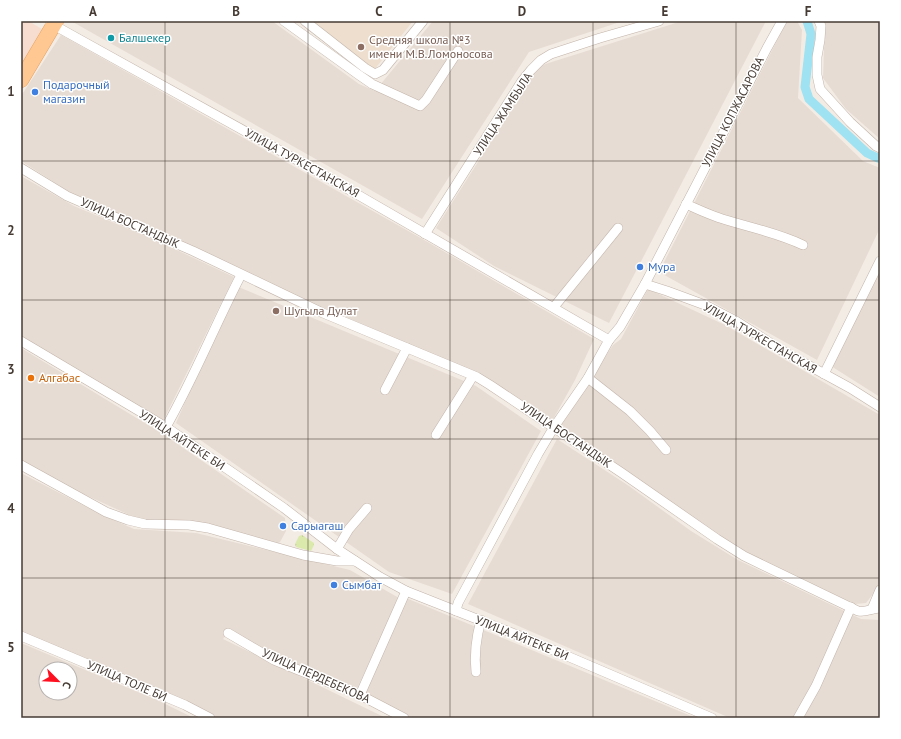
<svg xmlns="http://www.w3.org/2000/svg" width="901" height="739" viewBox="0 0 901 739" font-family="'PT Sans',sans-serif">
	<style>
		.residential { fill: #e7dcd3; fill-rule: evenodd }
		.commercial { fill: #f6ddcf }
		.education { fill: #eddece }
		.grass { fill: url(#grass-tufts) }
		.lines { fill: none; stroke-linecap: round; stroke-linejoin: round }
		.canal { stroke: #9fe2f2; stroke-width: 9 }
		.minor-casing { stroke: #c2b4aa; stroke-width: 10 }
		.primary-casing { stroke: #e7a15f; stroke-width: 16 }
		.minor { stroke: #fff; stroke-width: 9 }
		.primary { stroke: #ffc892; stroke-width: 15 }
		.grid { fill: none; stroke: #463b34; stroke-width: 1; stroke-opacity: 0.55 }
		.culture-dot { fill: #0f9aa8; stroke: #fff; stroke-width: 1.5 }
		.education-dot { fill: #8d6e63; stroke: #fff; stroke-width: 1.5 }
		.shop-dot { fill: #3f7fe0; stroke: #fff; stroke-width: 1.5 }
		.food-dot { fill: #e8710a; stroke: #fff; stroke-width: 1.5 }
		.labels { text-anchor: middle; stroke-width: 3; stroke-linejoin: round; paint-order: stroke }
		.culture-label { font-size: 12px; fill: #0d838f; stroke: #fff; text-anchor: start }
		.education-label { font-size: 12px; fill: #785e54; stroke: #fff; text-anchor: start }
		.shop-label { font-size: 12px; fill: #366cbe; stroke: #fff; text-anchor: start }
		.street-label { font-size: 12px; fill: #463b34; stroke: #fff }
		.food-label { font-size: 12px; fill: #c56008; stroke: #fff; text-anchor: start }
		.neatline { fill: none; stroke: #463b34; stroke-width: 1.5 }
		.grid-label { font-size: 13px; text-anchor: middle; font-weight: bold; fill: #463b34 }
	</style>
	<defs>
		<pattern id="grass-tufts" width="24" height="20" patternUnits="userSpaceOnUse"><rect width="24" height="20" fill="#dbe9ac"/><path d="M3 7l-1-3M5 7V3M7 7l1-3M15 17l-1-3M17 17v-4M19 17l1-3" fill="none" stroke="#bdc995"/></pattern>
	</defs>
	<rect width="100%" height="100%" fill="#f3ece5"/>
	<g class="residential">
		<path d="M71,21H272L359,84L375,91L433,21H623L529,52L422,219Z"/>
		<path d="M682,21H766L609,323L494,266L436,228L539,66Z"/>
		<path d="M787,21H797L802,30L798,98L863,161L880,168V228L817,360L659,272Z"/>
		<path d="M824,21H880V139L846,109L823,78L825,23Z"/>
		<path d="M61,35L426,241L594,339L575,380L551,423L483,376L241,272L170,235L77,197L21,161V96Z"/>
		<path d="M21,176L74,206L162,243L234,277L163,421L21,336Z"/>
		<path d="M880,269V397L831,366Z"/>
		<path d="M236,286L476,386L541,431L452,594L389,572L176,423Z"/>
		<path d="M648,289L725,325L880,415V582L876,590L866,603L855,604L741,551L559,426L613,345L621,339Z"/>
		<path d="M21,348L163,434L285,518L286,531L280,542L274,546L189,524L136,518L79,492L21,461Z"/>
		<path d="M557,439L629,486L691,531L738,560L861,619L880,620V718H730L468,604Z"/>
		<path d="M21,473L100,514L134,529L196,533L350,570L399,598L355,693L226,635L223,639L386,718H208L21,634Z"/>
		<path d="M406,598L696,718H404L360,695Z"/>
		<path d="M21,643L157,700L194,718H21ZM46,669H70V693H46Z"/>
	</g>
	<path class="commercial" d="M21,21H28L42,29L21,65Z"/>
	<path class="education" d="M297,21H413L370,75L363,72Z"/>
	<path class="grass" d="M302,535L314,543V545L311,551L296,547L295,544L299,536Z"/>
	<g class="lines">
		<path class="canal" d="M807,21L811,34L805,87L809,99L867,153L880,159"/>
		<g class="minor-casing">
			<g id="minor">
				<path d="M284,21L359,75L372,84L420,106L426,100L458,51"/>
				<path d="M305,21L365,68L375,74L383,70L423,21"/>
				<path d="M819,21L821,26L820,40L817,57V75L820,89L850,122L876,146L880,148"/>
				<path d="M50,23L315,170L609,340"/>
				<path d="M21,168L67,196L193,251L323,313L477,377L490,385L622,473L717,539L744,556L858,611C866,613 872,608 880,608"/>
				<path d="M686,204C699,210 712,216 726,220C752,228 778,233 803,245"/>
				<path d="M425,234L522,81L531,70L541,60L551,54L600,38L659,21"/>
				<path d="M645,284L667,291L705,305L736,321L786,353L850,388L880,407"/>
				<path d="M554,307L618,228"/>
				<path d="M21,341L166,427L284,508L337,549L380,577L406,591L525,638L712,718"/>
				<path d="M824,374L880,261"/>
				<path d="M588,378L630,411L650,431L666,450"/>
				<path d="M385,390L407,348"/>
				<path d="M166,427C194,378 215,325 241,275"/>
				<path d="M436,435L473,376"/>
				<path d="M21,465L106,512L128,520L145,524L189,525L208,528L303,555L337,561H355"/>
				<path d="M337,549L349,529L367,508"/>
				<path d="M872,609L880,590"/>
				<path d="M456,611L458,603L538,454L554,427L588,378L609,340L620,327L645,284L767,48L782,21"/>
				<path d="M228,633L274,660L360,695L404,718"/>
				<path d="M21,636L185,705L210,718"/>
				<path d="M476,672C474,654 476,638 481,620"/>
				<path d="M360,695L406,591"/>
				<path d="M798,718L816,686L851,607"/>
			</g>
		</g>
		<g class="primary-casing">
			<path id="primary" d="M21,80L56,21"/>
		</g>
		<use href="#minor" class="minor"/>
		<use href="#primary" class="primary"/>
	</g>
	<path class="grid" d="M165,21V718M308,21V718M450,21V718M593,21V718M736,21V718M21,161H880M21,300H880M21,439H880M21,578H880"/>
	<circle class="culture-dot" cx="111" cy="38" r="4"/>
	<g class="education-dot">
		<circle cx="361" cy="47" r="4"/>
		<circle cx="276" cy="311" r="4"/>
	</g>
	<g class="shop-dot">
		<circle cx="35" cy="92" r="4"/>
		<circle cx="640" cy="267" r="4"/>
		<circle cx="283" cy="526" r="4"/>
		<circle cx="334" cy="585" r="4"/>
	</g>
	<circle class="food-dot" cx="31" cy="378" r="4"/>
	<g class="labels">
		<g class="culture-label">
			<text x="119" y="42">Балшекер</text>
		</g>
		<g class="education-label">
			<text x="369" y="44">Средняя школа №3<tspan x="369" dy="14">имени М.В.Ломоносова</tspan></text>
			<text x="284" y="315">Шугыла Дулат</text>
		</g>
		<g class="shop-label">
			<text x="43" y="89">Подарочный<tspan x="43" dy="14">магазин</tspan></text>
			<text x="648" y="271">Мура</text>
			<text x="291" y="530">Сарыагаш</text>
			<text x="342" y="589">Сымбат</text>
		</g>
		<g class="street-label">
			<text transform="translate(733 112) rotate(-63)" y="4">УЛИЦА КОПЖАСАРОВА</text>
			<text transform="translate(503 114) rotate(-57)" y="4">УЛИЦА ЖАМБЫЛА</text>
			<text transform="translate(302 163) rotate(29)" y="4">УЛИЦА ТУРКЕСТАНСКАЯ</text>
			<text transform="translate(130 223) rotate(24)" y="4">УЛИЦА БОСТАНДЫК</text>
			<text transform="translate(760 338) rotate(30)" y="4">УЛИЦА ТУРКЕСТАНСКАЯ</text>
			<text transform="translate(566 435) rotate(34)" y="4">УЛИЦА БОСТАНДЫК</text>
			<text transform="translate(182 440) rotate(33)" y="4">УЛИЦА АЙТЕКЕ БИ</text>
			<text transform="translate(522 638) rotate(22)" y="4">УЛИЦА АЙТЕКЕ БИ</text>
			<text transform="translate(316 676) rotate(24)" y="4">УЛИЦА ПЕРДЕБЕКОВА</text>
			<text transform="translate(127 681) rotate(23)" y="4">УЛИЦА ТОЛЕ БИ</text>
		</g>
		<g class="food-label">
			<text x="39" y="382">Алгабас</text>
		</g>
	</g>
	<rect width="901" height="739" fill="none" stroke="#ffffff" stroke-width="44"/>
	<g transform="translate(58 681) rotate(114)"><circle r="19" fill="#ffffff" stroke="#b5b1ae"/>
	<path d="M0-3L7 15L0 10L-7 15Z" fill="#ff1020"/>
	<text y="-6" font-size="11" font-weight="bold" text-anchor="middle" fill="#463b34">С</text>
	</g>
	<rect x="22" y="22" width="857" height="695" class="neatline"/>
	<g class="grid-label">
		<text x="93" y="16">A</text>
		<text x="236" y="16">B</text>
		<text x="379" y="16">C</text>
		<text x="522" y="16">D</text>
		<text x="665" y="16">E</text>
		<text x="808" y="16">F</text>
		<text x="11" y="96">1</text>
		<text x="11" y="235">2</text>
		<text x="11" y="374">3</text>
		<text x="11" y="513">4</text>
		<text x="11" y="652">5</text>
	</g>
</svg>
